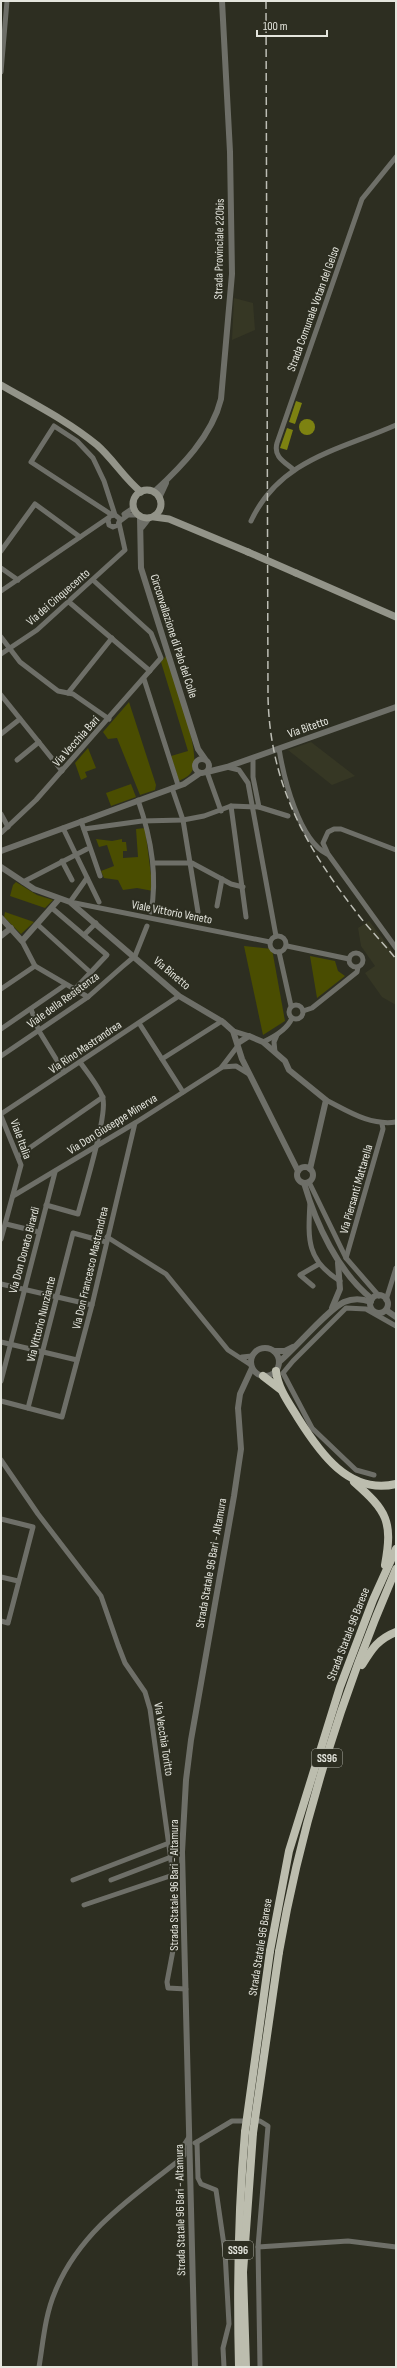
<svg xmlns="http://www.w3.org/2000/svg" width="397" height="2368" viewBox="0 0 397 2368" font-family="'Sofia Sans Condensed',sans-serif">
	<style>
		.built { fill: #363724 }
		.green { fill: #4a4d01 }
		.water { fill: #7d8211 }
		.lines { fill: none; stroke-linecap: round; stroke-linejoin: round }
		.minor { stroke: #6e6f68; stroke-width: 5 }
		.tertiary { stroke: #6e6f68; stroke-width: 6 }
		.secondary { stroke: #939489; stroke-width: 7 }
		.trunk { stroke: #bcbdae; stroke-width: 8 }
		.rail { stroke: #bdbeb5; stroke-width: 1.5; stroke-dasharray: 8 4; stroke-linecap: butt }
		.secondary-bridge { stroke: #939489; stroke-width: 7 }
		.trunk-bridge { stroke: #bcbdae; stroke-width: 8 }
		.labels { text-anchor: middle; stroke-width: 4; stroke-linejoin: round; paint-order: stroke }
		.shield { fill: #2d2e21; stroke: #adaea5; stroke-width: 1 }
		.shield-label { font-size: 11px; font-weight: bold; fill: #e4e5dd }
		.street-label { font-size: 12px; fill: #e4e5dd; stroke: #2d2e21 }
	</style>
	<rect width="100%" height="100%" fill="#2d2e21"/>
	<g class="built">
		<path d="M234,298L253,303L255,330L232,340Z"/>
		<path d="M311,742L355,776L332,785L288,750Z"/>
		<path d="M369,921L396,956V1005L382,997L365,973L375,966L361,946L358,928Z"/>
	</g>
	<g class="green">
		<path d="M166,656C173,678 201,751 193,769C191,775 185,778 179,781L171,756L188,751L161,662Z"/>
		<path d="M129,702L156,785L155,790L140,795L117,738L108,739L103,732Z"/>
		<path d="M88,748L96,768L85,772L87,777L81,780L75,763Z"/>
		<path d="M131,784L136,797L111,806L106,793Z"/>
		<path d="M145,828L153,891L137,888L123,890L118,880L104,878L101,871L114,866L107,845L99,847L96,839L112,841L122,839V842H126L127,851H123V858L138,857L136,829Z"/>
		<path d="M16,882L37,895L53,900L45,908L10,896L13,885Z"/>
		<path d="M5,912L34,922L21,934L4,917Z"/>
		<path d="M244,946L272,949L285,1021L263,1035Z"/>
		<path d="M310,956L335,961L338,971L345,976L317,998Z"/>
	</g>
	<g class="water">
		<path d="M296,401L302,403L295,424L289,422Z"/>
		<circle cx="307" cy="427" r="8"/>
		<path d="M287,428L293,430L287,450L280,448Z"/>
	</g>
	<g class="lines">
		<g class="minor">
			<path d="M1,72L7,1"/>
			<path d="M294,470C285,462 273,457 277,443L362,199L396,157"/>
			<path d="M124,514L133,508"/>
			<path d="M112,515L31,462L54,426L77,441L93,458L104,481L115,515L120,519L118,525L113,527L109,525L108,520L110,516L115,515"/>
			<path d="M120,521L128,515H137"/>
			<path d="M251,521C280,459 340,450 396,425"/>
			<path d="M1,551L35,504L80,537"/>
			<path d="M1,568L18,580"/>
			<path d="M1,591L108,518"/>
			<path d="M69,602L150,671"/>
			<path d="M1,637L20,662L58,691L73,694L109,719"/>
			<path d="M1,654L37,630L125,550L119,523"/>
			<path d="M144,679L178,785"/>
			<path d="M68,693L112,638"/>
			<path d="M1,695L62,771"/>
			<path d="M1,734L20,719"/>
			<path d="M279,749C284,779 299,840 327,854"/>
			<path d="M253,758V777L259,807"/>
			<path d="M17,760L39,742"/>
			<path d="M227,767L239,770L248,783L276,936"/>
			<path d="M207,772L221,811"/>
			<path d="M172,788L183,820L198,912"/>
			<path d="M138,800C151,837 158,874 151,912"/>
			<path d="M231,806L246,917"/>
			<path d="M1,814L8,827"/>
			<path d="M81,821L100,876"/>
			<path d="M63,828L99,902"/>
			<path d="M84,829L142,821L183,820L204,816L231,806L259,807L288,816"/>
			<path d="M1,833L36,800L161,658L151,633L93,580"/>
			<path d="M396,850L341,829H334L328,832L323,843L328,854L396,948"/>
			<path d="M62,861L72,880"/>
			<path d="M154,863H192L231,884L243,887"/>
			<path d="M87,878L70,902L270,942"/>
			<path d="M23,882L87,849"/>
			<path d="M217,906L222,879"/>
			<path d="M52,908L107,955L74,990"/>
			<path d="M37,924L91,973"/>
			<path d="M84,935L96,923"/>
			<circle cx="278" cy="944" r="8"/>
			<path d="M22,941L35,966L88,997"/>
			<path d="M287,946L349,959"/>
			<path d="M279,952L291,1006"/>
			<circle cx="356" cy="960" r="7"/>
			<path d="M1,989L35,966"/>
			<circle cx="296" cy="1012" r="7"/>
			<path d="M31,1009L39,1031L64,1072"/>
			<path d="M303,1011L312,1008L357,972L358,967"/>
			<path d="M139,1023L183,1092"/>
			<path d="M1,1029L65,985"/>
			<path d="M233,1031L249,1036"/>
			<path d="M263,1042C274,1037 287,1030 292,1018"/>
			<path d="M275,1052L274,1042L277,1035"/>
			<path d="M1,1056L88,997L122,967L135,956L147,926"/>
			<path d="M162,1059L222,1021"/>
			<path d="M222,1067L236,1066L249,1074"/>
			<path d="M326,1100C348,1111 370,1126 396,1122"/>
			<path d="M1,1114L179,996"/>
			<path d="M1,1116L21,1165L1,1239"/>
			<path d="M18,1156L103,1097"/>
			<path d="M309,1182L346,1258L379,1296"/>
			<path d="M13,1196L135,1123L221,1068L237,1047"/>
			<path d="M310,1202C308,1239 306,1260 340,1281"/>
			<path d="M46,1205L78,1214C84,1191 107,1117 103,1099C101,1089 86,1071 80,1062"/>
			<path d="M6,1224L39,1232"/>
			<path d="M107,1237L166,1274L228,1350L251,1365"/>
			<path d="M346,1258L383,1129L382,1124"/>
			<path d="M1,1284L92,1305"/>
			<path d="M313,1286L300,1275L319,1264"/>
			<path d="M386,1300L396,1268"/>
			<path d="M1,1342L77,1360"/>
			<path d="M242,1357L252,1356"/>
			<path d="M1,1381L55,1172"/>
			<path d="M1,1401L62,1417L92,1305L135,1123"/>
			<path d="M28,1408L73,1233L106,1242"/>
			<path d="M1,1460L38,1514L101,1596L118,1645L125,1663L145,1692L150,1709L173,1875L174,1945L167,1982L168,1988L186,1989"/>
			<path d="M374,1475L356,1470L312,1428L283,1373L293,1361L346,1308L366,1309L396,1326"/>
			<path d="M1,1519L33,1527L8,1623L1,1621"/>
			<path d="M1,1577L18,1581"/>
			<path d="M73,1880L169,1843"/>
			<path d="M111,1880L171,1857"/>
			<path d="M84,1905L173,1875"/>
			<path d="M197,2142L232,2121H260L268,2126L258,2247L260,2367"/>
			<path d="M195,2143L197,2142L198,2178L201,2184L216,2190L225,2252L229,2324L223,2348L224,2367"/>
			<path d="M258,2247L348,2241L396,2247"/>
			<path d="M39,2367C43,2343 45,2315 55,2292C79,2232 132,2197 181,2159L184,2155V2145L189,2137"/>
		</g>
		<g class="tertiary">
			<path d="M154,492C181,467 212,436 221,399L232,274L230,152L222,1"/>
			<path d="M159,498L166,483"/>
			<path d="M140,517L141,568L198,749L205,759"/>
			<path d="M142,527L149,518"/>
			<circle cx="202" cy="766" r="7"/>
			<path d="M207,772L227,767L396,707"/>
			<path d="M1,851L184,784L200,773"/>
			<path d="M1,867L34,889L70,902L179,996L223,1022L233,1031L242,1059L298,1171"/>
			<path d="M1,918L22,941L59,899"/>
			<path d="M1,936L11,928"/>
			<path d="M238,1043L249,1036L263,1042L285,1061L289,1070L326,1100L310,1169"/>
			<circle cx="305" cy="1175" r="8"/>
			<path d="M304,1183C316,1224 338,1272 372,1299"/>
			<circle cx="379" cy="1304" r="9"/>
			<path d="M332,1308L340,1289L338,1263"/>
			<path d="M386,1310L396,1317"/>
			<circle cx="265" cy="1362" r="14"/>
			<path d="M274,1351H285L293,1347"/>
			<path d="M279,1362C297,1347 326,1311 344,1302C353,1298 361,1298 371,1302"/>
			<path d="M195,2367L182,1852L186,1780L191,1740L234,1496L241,1449L238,1408L240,1394L252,1368"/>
		</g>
		<g class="secondary">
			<path d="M1,385C34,404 68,421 97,445C113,459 124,478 141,492"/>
			<circle cx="147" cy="504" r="14"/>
			<path d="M154,517L169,519L248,552"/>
			<path d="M296,573L396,617"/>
		</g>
		<g class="trunk">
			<path d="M276,1371C278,1389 289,1403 298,1418C320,1453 349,1495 396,1484"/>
			<path d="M263,1376L280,1389"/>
			<path d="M354,1482C387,1511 393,1521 385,1565"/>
			<path d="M362,1665C372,1649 378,1639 396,1632"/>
			<path d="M270,1951L289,1851L340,1687L373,1600L396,1549"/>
			<path d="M279,1952C301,1823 344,1689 396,1569"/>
			<path d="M239,2367C237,2288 238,2211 245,2132"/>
			<path d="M246,2367L243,2272L253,2133"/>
		</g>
		<path class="rail" d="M266,1L268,697C270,786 307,849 360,917C372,932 385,945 396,959"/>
		<path class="secondary-bridge" d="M248,552L296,573"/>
		<g class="trunk-bridge">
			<path d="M245,2132L270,1951"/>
			<path d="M253,2133L279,1952"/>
		</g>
	</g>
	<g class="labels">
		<g class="shield">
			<rect x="312" y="1749" width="30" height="18" rx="3"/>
			<rect x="223" y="2241" width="30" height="18" rx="3"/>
		</g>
		<g class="shield-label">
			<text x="327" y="1762">SS96</text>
			<text x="238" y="2254">SS96</text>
		</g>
		<g class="street-label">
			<text transform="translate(219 249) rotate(-89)" y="4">Strada Provinciale 220bis</text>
			<text transform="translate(313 309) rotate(-70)" y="4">Strada Comunale Votan del Gelso</text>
			<text transform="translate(58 597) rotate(-41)" y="4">Via dei Cinquecento</text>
			<text transform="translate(174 636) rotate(72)" y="4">Circonvallazione di Palo del Colle</text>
			<text transform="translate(308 727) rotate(-19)" y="4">Via Bitetto</text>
			<text transform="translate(76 741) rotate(-48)" y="4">Via Vecchia Bari</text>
			<text transform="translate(172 912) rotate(11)" y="4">Viale Vittorio Veneto</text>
			<text transform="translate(172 973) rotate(40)" y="4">Via Binetto</text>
			<text transform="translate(63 1000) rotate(-36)" y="4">Viale della Resistenza</text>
			<text transform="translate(85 1047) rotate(-34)" y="4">Via Rino Mastrandrea</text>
			<text transform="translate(112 1124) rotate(-32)" y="4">Via Don Giuseppe Minerva</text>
			<text transform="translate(21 1139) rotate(70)" y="4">Viale Italia</text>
			<text transform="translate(356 1189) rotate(-74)" y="4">Via Piersanti Mattarella</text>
			<text transform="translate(24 1250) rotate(-75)" y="4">Via Don Donato Birardi</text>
			<text transform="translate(90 1268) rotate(-77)" y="4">Via Don Francesco Mastrandrea</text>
			<text transform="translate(41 1319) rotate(-76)" y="4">Via Vittorio Nunziante</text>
			<text transform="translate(211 1563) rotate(-80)" y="4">Strada Statale 96 Bari - Altamura</text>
			<text transform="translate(348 1634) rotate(-69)" y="4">Strada Statale 96 Barese</text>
			<text transform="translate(164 1739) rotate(81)" y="4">Via Vecchia Toritto</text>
			<text transform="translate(174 1885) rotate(-90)" y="4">Strada Statale 96 Bari - Altamura</text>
			<text transform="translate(260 1947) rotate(-81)" y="4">Strada Statale 96 Barese</text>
			<text transform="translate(180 2210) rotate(-91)" y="4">Strada Statale 96 Bari - Altamura</text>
		</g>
	</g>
	<rect width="397" height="2368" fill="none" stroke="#e4e5dd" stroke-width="4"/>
	<path d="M257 30v6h70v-6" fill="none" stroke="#e4e5dd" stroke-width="2"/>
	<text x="263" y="30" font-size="12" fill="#e4e5dd" stroke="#2d2e21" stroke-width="3" paint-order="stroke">100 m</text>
</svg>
